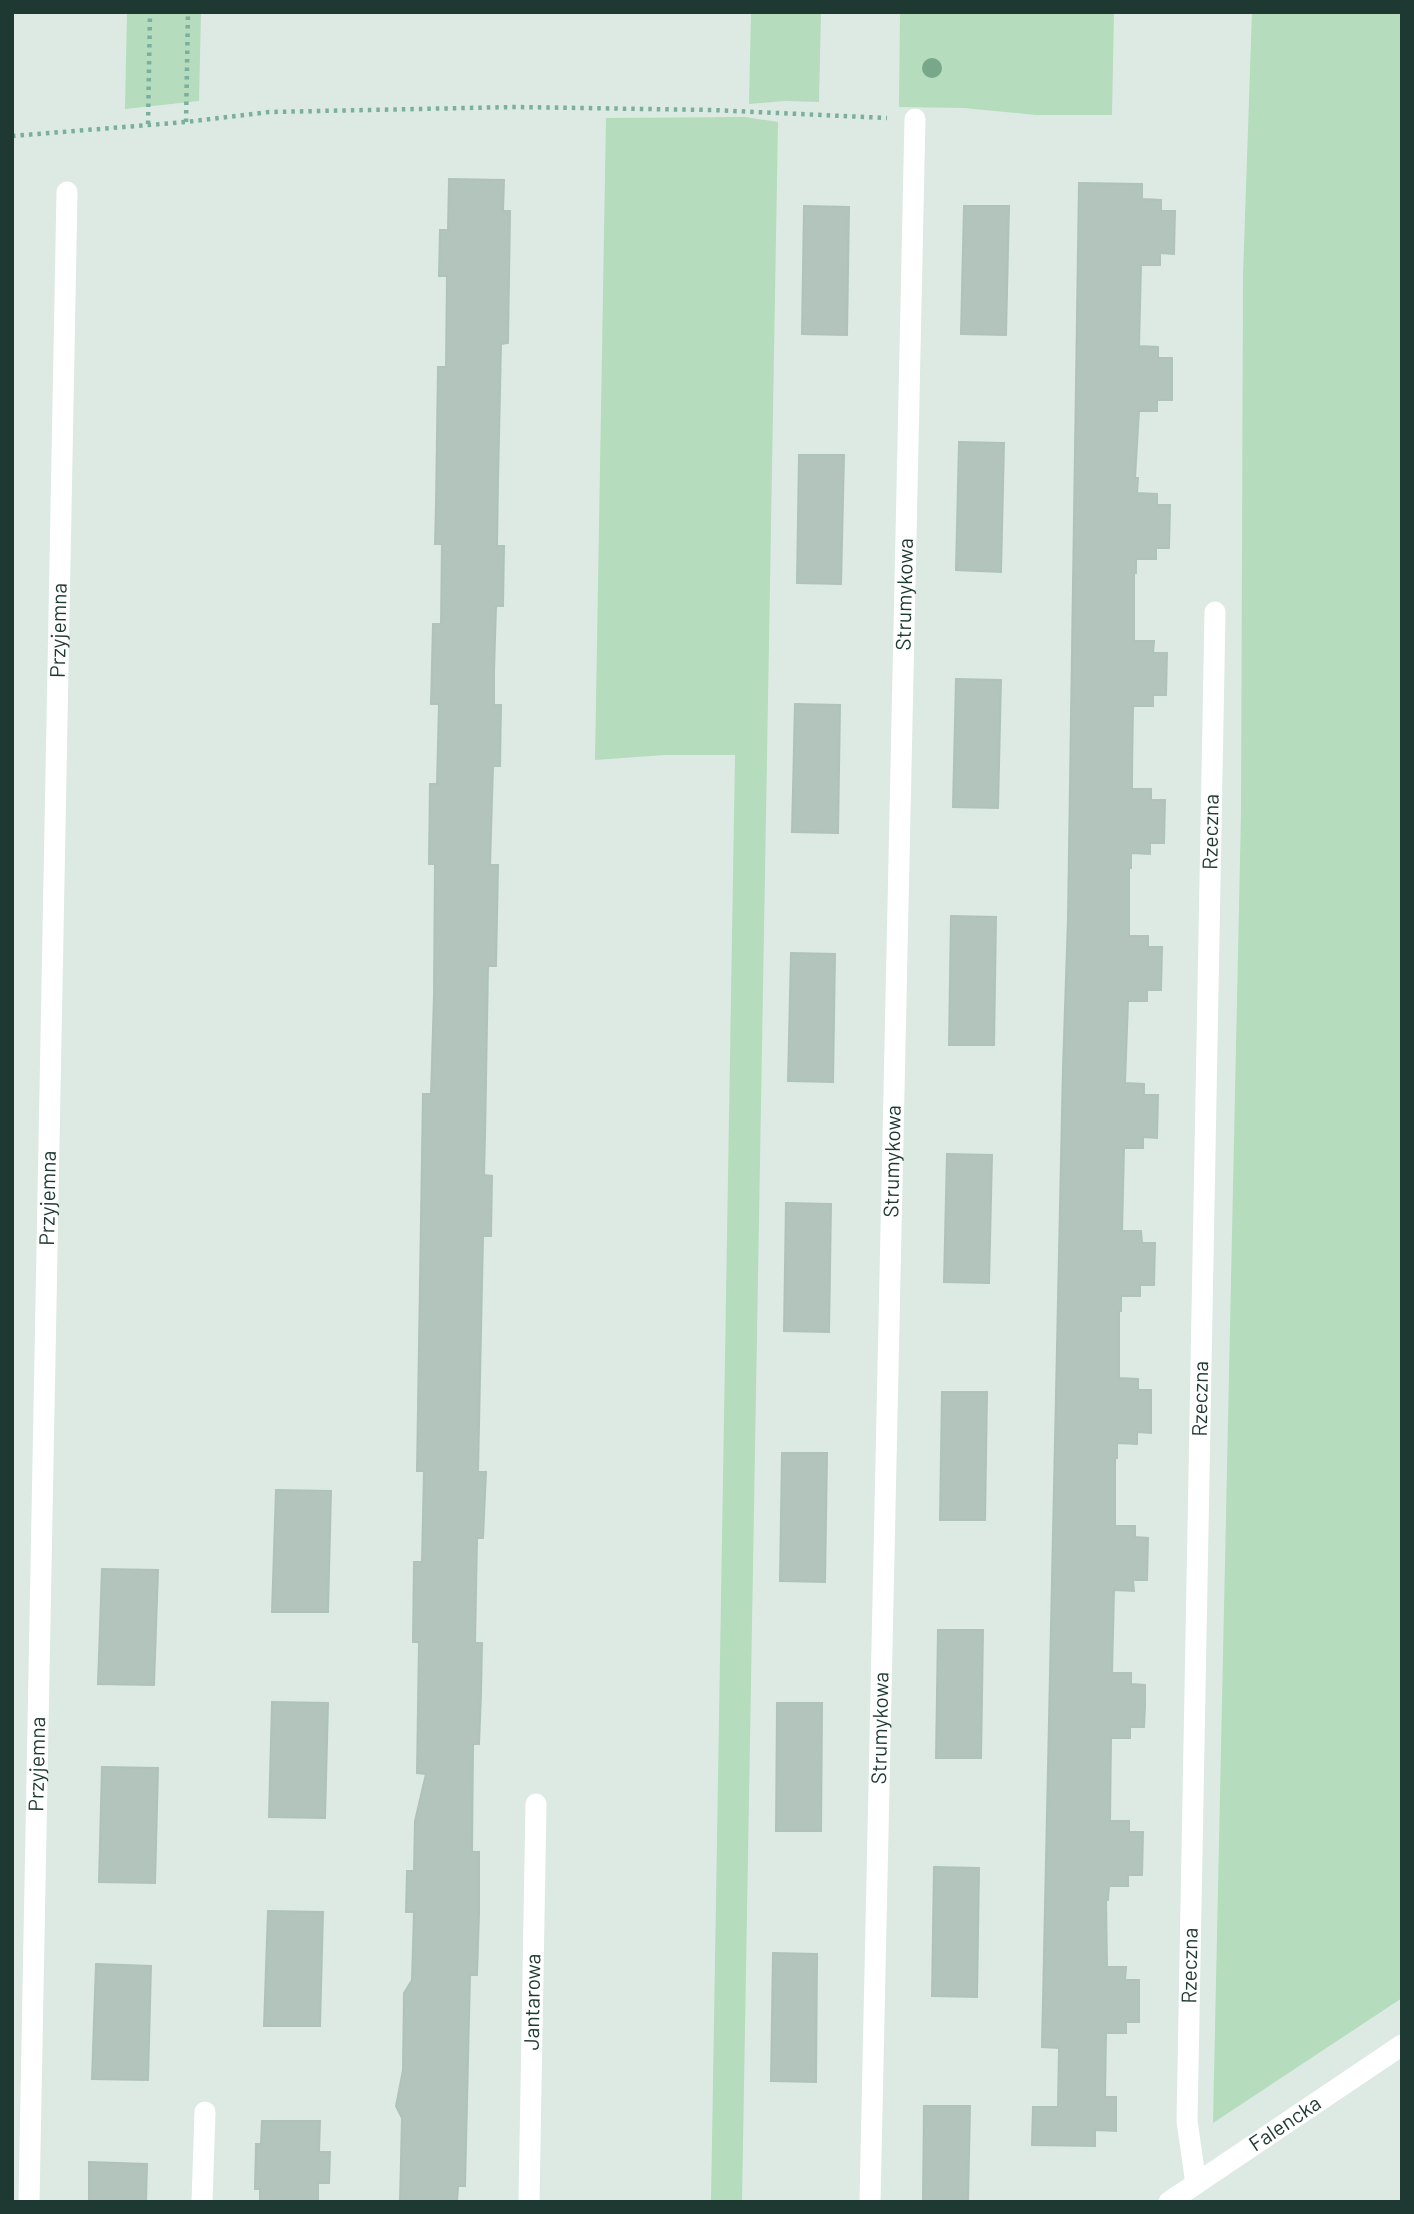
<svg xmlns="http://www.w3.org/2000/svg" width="1414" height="2214" viewBox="0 0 1414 2214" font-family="Barlow,sans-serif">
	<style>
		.green { fill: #b4dcbd }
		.building { fill: #b2c4bc; stroke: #afc3ba; stroke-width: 2 }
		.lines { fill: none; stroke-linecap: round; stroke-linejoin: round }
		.path { stroke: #7baf9d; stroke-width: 4.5; stroke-dasharray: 3.5 5; stroke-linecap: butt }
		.minor { stroke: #fff; stroke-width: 21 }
		.tree { fill: #79a78a }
		.labels { text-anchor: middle; stroke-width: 5; stroke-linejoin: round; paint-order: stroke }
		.street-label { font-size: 21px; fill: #1e3931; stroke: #edf6f1 }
	</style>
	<rect width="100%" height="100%" fill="#ddeae3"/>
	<g class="green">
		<path d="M127,12H201L199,101L125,109Z"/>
		<path d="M751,12H821L819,102L784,101L749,104Z"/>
		<path d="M900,12H1114L1112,115H1036L964,108L899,107Z"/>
		<path d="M1252,12H1402V1998L1213,2123L1241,813L1243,276Z"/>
		<path d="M745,117L778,122L742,2202H711L735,755H665L595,760L606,118Z"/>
	</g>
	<g class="building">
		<path d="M449,179L504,180L503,211H510L508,343L501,344L498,481L497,546H504L503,606H496L494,671V705H501L500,766H493L490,865H498L496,966H488L485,1136L484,1175L492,1176L491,1236H483L478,1472H486L483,1538H477L475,1643H482L481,1694L479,1744H473L472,1852H479V1914L477,1975H470L465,2186H458L457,2202H400L402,2118L396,2106L403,2070L404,1993L412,1980L414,1912H406L407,1871H414L415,1821L426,1774L417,1773L419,1642H413L414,1562H422L424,1471H417L423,1094H431L434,996L435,864H429L430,784H437L439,704H431L433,624H441L442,544H435L436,504L438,367H446L447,276H439L440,230H448Z"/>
		<path d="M1079,183L1142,184V199L1161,200V211H1175L1174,254L1160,253V265H1141L1139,346L1158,347V358H1172V400H1157V411H1139L1135,478H1138L1137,493L1157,494V505H1170L1169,548H1156V559H1136V573H1134V641H1154L1153,653H1167L1166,695H1153V706H1133L1132,773V789H1151V800H1165L1164,843H1150V854L1131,853V868H1129V936H1148V947H1162L1161,990H1147V1001H1128L1125,1083L1144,1084V1095H1158L1157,1138L1143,1137V1148H1124L1122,1231H1141L1142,1243H1155L1154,1285H1140V1296H1121V1311H1119V1378L1138,1379V1390H1151V1433L1137,1432V1444L1117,1443V1458H1115V1526H1135V1537L1148,1538L1147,1580H1133L1134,1591L1114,1590L1112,1673H1131V1684L1145,1685V1706L1144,1727H1130V1738H1111L1110,1821H1129V1832H1143L1142,1875H1128V1886H1109L1108,1900H1106L1107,1967H1126L1125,1980H1139V2022H1126V2033H1106L1105,2097H1116V2131L1095,2130V2146L1032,2145L1033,2107H1058L1059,2048L1042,2047L1063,1067L1068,919Z"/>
		<path d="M804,206L849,207L847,335L802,334Z"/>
		<path d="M964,206H1009L1006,335L961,334Z"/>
		<path d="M959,442L1004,443L1001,572L956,570Z"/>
		<path d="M799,455H844L841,584L797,583Z"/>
		<path d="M956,679L1001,680L998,808L953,807Z"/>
		<path d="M795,704L840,705L838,833L792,832Z"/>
		<path d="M951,916L996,917L994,1045H949Z"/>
		<path d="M791,953L835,954L833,1082L788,1081Z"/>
		<path d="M947,1154L992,1155L989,1283L944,1282Z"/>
		<path d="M786,1203L831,1204L829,1332L784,1331Z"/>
		<path d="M942,1392H987L985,1520H940Z"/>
		<path d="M782,1453H827L825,1582L780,1581Z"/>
		<path d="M276,1490L331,1491L328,1612H272Z"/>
		<path d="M102,1569L158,1570L154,1685L98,1684Z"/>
		<path d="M938,1630H983L981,1758H936Z"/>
		<path d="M272,1702L328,1703L325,1818L269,1817Z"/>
		<path d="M777,1703H822L821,1831H776Z"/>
		<path d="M102,1767L158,1768L155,1883L99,1882Z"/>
		<path d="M934,1867L979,1868L977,1997L932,1996Z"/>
		<path d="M268,1911L323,1912L320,2026H264Z"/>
		<path d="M773,1953L817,1954L816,2082L771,2081Z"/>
		<path d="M96,1964L151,1966L148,2080L92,2079Z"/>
		<path d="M924,2106H970L968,2202H923Z"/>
		<path d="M262,2121H320L319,2152H330L329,2183H318V2202H260V2189H255L256,2144H261Z"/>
		<path d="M89,2162L147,2164L146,2202H89Z"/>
	</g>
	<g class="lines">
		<g class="path">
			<path d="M186,122L188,12"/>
			<path d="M148,124L150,12"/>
			<path d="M12,136L186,122L269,112L516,107L712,110L887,118"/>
		</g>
		<g class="minor">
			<path id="s1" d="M1196,2184L1187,2121L1215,612"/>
			<path id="s2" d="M29,2202L67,192"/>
			<path d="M202,2202L205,2112"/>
			<path id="s3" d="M529,2202L536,1804"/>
			<path id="s4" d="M870,2202L915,119"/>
			<path id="s5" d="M1169,2202L1402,2045"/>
		</g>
	</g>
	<circle class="tree" cx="932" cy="68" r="10"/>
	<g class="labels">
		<g class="street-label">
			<text dy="7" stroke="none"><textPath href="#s4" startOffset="1608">Strumykowa</textPath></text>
			<text dy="7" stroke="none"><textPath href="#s2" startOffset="1572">Przyjemna</textPath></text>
			<text dy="7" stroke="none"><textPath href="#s1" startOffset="1353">Rzeczna</textPath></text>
			<text dy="7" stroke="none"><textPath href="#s4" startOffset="1041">Strumykowa</textPath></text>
			<text dy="7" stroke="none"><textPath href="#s2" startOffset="1004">Przyjemna</textPath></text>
			<text dy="7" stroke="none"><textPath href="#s1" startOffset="786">Rzeczna</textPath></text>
			<text dy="7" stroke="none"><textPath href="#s4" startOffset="474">Strumykowa</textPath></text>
			<text dy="7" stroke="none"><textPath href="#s2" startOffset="438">Przyjemna</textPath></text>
			<text dy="7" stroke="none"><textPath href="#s1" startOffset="219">Rzeczna</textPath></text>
			<text dy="7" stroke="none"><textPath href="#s3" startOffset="200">Jantarowa</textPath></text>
			<text dy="7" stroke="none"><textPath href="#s5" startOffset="140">Falencka</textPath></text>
		</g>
	</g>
	<rect width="1414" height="2214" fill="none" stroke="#1e3931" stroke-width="28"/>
</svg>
